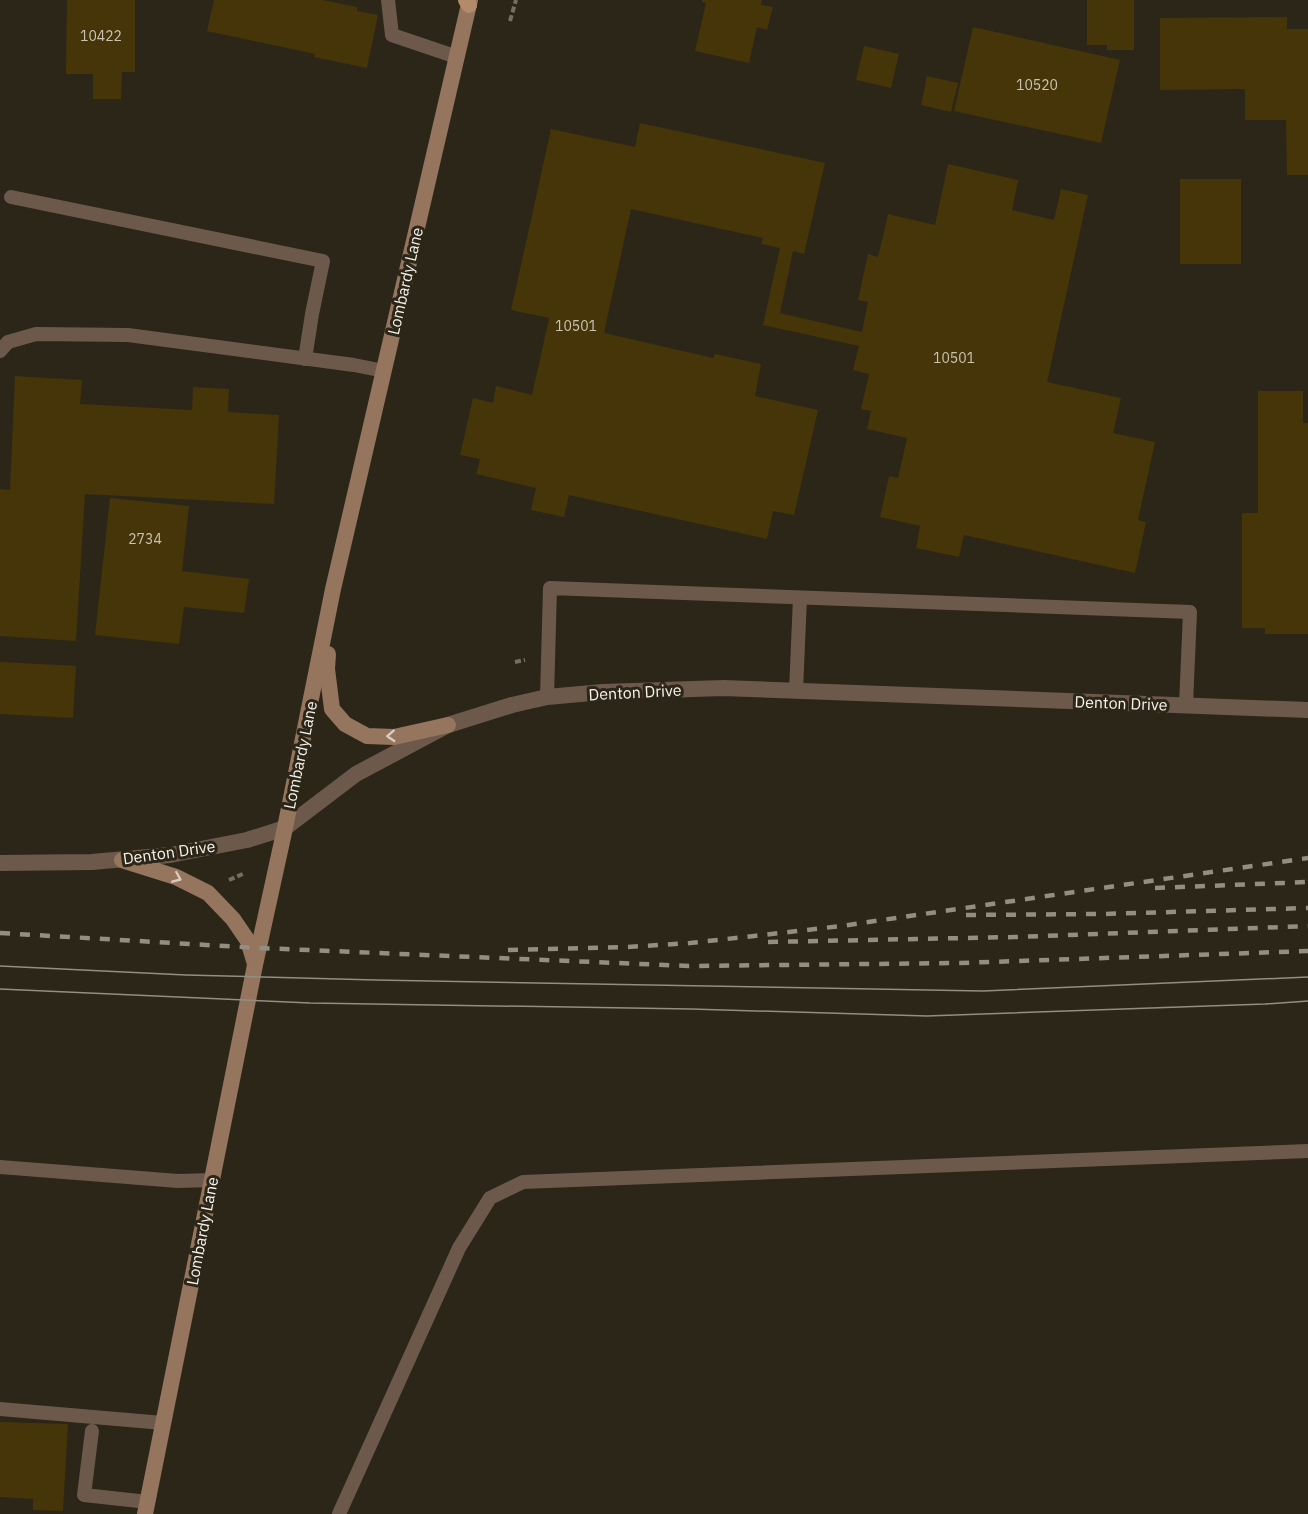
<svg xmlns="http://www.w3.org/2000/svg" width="1308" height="1514" viewBox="0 0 1308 1514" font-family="'IBM Plex Sans',sans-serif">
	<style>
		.building { fill: #453509 }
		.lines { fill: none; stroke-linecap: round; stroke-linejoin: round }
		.path { stroke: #746f63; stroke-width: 4; stroke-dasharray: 6 3; stroke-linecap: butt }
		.service { stroke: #6d594b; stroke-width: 14 }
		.tertiary { stroke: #6d594b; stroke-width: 16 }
		.secondary { stroke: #95755e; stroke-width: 16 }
		.primary { stroke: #b48a6d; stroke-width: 16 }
		.tram { stroke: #928e82; stroke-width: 1.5 }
		.rail { stroke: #928e82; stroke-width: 4.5; stroke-dasharray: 10 10; stroke-linecap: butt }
		.oneway { stroke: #d9ccbf }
		.labels { text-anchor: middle; stroke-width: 6; stroke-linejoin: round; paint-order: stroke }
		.number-label { font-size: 14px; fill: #cac3b1 }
		.street-label { font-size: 16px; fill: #f6f2e9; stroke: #2b2618 }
	</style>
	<rect width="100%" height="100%" fill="#2b2618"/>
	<g class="building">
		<path d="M67,0H135V72H122L121,99H93V74H66Z"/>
		<path d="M214,0H323L357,7V11L378,15L367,68L314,57L315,54L207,31Z"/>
		<path d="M702,0H762L761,5L773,7L767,30L757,27L749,63L695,51L706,3L702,2Z"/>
		<path d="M1087,0H1134V50H1107V45H1087Z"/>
		<path d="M1287,17V29H1308V175H1287L1286,120H1245V89L1160,90V18Z"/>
		<path d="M973,27L1120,60L1101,143L954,111Z"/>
		<path d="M864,46L899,54L891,88L856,80Z"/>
		<path d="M927,76L958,83L951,112L921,105Z"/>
		<path d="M640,123L825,163L804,254L793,251L780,313L862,332L868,302L858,300L868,254L878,257L888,214L935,225L948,164L1018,180L1012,210L1054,220L1061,189L1088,195L1047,382L1121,398L1113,433L1155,442L1138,520L1146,522L1135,573L964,535L959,557L916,548L920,526L880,517L889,476L898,478L907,438L867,429L871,411L861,409L869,374L853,370L859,346L763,325L780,248L761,244L763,238L631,209L604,333L713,358L715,354L761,364L755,396L818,410L794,515L773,511L767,539L569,495L564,517L531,510L536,488L476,474L480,459L460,455L473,398L493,403L496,386L532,395L549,318L511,310L551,129L635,147Z"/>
		<rect x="1180" y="179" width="61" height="85"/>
		<path d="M15,376L82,380L80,404L192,410L193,387L229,389L228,412L279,415L274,504L85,494L76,641L0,636V489L10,490Z"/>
		<path d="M1258,391H1303V423H1308V634H1265V628H1242V513H1258Z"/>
		<path d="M110,498L189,506L182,571L249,579L244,613L184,607L179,644L95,635Z"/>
		<path d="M0,662L76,666L73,718L0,714Z"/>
		<path d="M0,1422L68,1424L63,1511L33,1510V1499L0,1497Z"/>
	</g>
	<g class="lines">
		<g class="path">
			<path d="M510,21L516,0"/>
			<path d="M515,662L525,660"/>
			<path d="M229,880L245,873"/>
		</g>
		<g class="service">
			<path d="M388,0L392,35L457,57"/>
			<path d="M11,197L323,261L312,314L305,359"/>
			<path d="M0,351L8,342L36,334L128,335L354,365L384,371"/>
			<path d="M796,691L800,598"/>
			<path d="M547,697L550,588L1190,612L1186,705"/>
			<path d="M0,1167L178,1181L212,1180"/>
			<path d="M0,1409L163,1423"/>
			<path d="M92,1431L84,1495L148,1502"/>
			<path d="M339,1514L459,1248L490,1198L523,1182L1308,1151"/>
		</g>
		<path class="tertiary" d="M0,863L92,862L170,855L247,840L285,828L356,774L448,725L512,705L547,697L603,692L723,688L1308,710"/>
		<g class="secondary">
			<path d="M328,654L327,669L332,709L345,724L367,736L394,737L448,725"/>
			<path d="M122,860L176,877L208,893L233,919L248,941L255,964"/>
			<path d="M145,1514L255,965L285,828L333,589L470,0"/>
		</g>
		<path class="primary" d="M466,0L469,5"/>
		<g class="tram">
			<path d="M0,966L186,975L376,980L983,991L1308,977"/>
			<path d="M0,989L310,1003L691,1009L927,1016L1265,1004L1308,1001"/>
		</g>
		<g class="rail">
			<path d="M1155,888L1308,882"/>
			<path d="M966,915L1103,914L1308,908"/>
			<path d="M0,933L259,948L689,966L960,963L1308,951"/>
			<path d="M768,942L1015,937L1308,926"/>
			<path d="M508,950L628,947L690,943L754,936L841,926L1308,858"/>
		</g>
	</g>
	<defs><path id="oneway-chevron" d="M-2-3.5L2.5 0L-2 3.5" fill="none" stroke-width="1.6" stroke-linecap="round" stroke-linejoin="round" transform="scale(1.5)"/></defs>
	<g class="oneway">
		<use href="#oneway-chevron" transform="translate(391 736) rotate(177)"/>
		<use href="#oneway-chevron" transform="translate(177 878) rotate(23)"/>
	</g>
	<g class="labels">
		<g class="number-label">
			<text x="101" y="41">10422</text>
			<text x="1037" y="90">10520</text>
			<text x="576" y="331">10501</text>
			<text x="954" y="363">10501</text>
			<text x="145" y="544">2734</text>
		</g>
		<g class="street-label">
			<text transform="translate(405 281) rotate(-77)" y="6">Lombardy Lane</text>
			<text transform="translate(635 692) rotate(-3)" y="6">Denton Drive</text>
			<text transform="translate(1121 703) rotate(2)" y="6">Denton Drive</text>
			<text transform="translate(300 755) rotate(-78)" y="6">Lombardy Lane</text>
			<text transform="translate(169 852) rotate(-8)" y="6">Denton Drive</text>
			<text transform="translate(202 1231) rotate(-79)" y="6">Lombardy Lane</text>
		</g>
	</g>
</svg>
